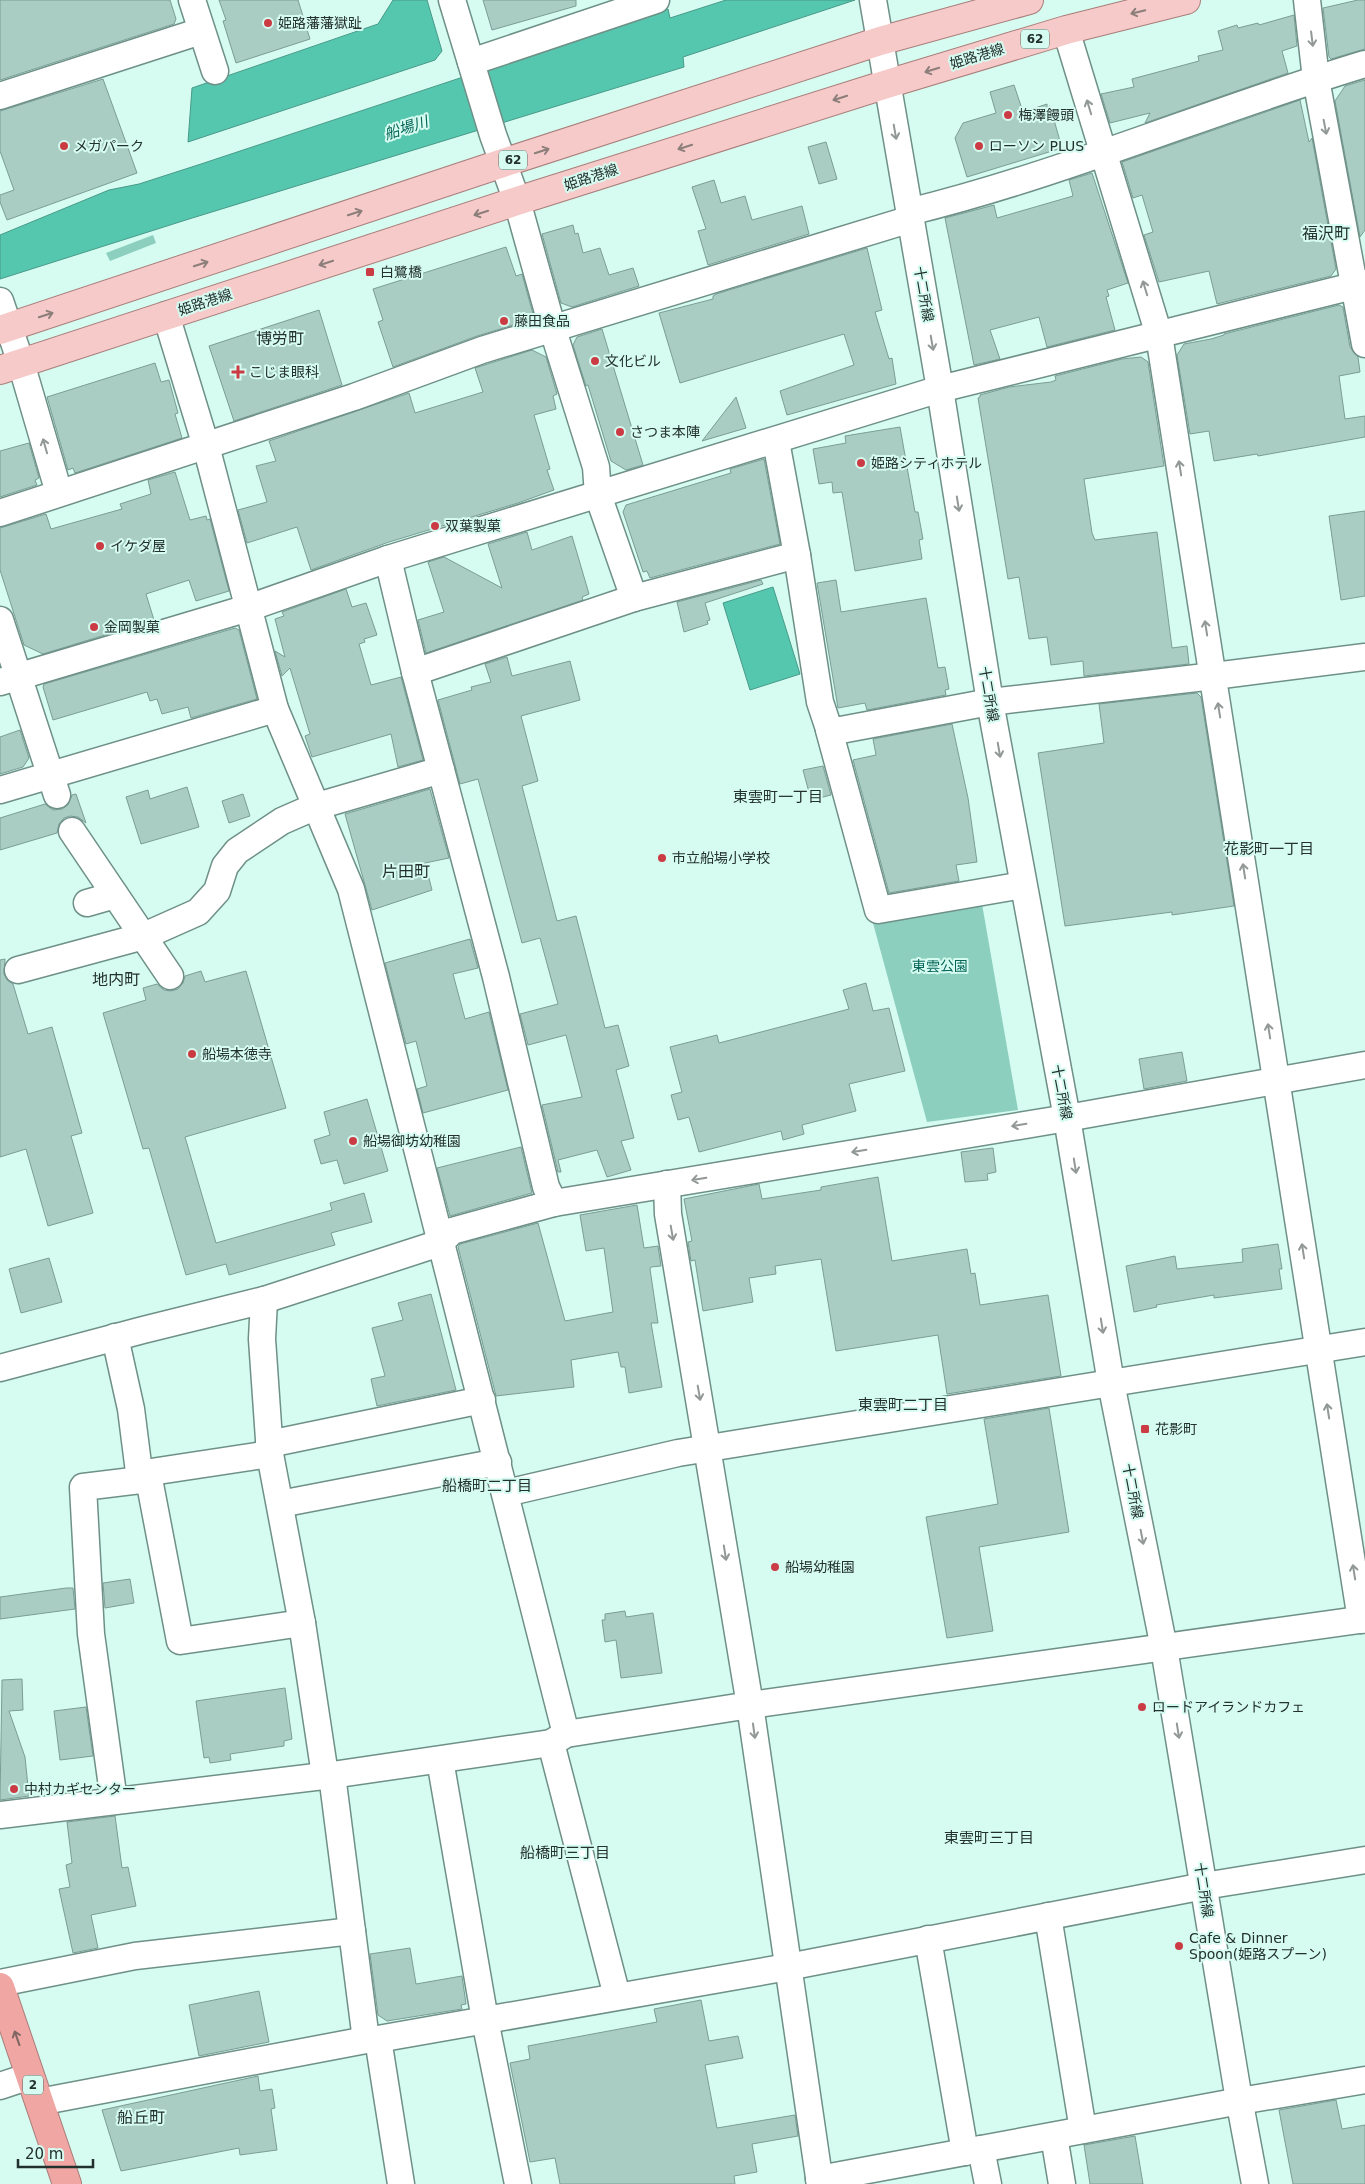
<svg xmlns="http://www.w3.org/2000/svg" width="1365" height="2184" viewBox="0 0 1365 2184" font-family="'DejaVu Sans','Noto Sans JP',sans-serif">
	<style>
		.green { fill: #8ccfbe }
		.water { fill: #56c7af; stroke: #479a88 }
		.building { fill: #a9cdc3; stroke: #7b9d94 }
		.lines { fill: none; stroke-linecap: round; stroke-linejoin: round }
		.minor-casing { stroke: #6e9087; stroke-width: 29 }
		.major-casing { stroke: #a87d7a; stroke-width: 30 }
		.highway-casing { stroke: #a87d7a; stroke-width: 30 }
		.minor { stroke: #fff; stroke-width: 26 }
		.major { stroke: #f6cac8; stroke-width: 28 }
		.highway { stroke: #f0a6a3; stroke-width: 28 }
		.oneway { stroke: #8c7e7a }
		.oneway2 { stroke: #919896 }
		.oneway3 { stroke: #7f6662 }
		.poi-dot { fill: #cb3b43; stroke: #d6fbf1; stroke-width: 2 }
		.labels { text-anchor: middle; stroke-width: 4; stroke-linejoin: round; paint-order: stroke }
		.shield { fill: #d6fbf1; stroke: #596e68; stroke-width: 1 }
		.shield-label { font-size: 12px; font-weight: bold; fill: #23312d }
		.poi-label { font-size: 14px; fill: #23312d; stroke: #d6fbf1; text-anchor: start }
		.street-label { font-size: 14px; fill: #23312d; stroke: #d6fbf1 }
		.park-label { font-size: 14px; fill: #056657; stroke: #d6fbf1 }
		.water-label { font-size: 15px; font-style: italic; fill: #046556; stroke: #d6fbf1 }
		.neighbourhood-label { font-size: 15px; fill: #23312d; stroke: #d6fbf1 }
		.quarter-label { font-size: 16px; fill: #23312d; stroke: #d6fbf1 }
	</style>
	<rect width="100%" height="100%" fill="#d6fbf1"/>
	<g class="green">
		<path d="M153,235L156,243L110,261L106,253Z"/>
		<path d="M982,904L1018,1110L927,1122L873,923Z"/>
	</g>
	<g class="water">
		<path d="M393,0H427L442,51L435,60L188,142L192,88L378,24Z"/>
		<path d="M726,0H855L683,57L684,67L189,219L0,279V235L109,190L139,184L201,164L668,9L670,18Z"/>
		<path d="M773,587L800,674L750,690L723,603Z"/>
	</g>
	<g class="building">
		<path d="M0,0H170L176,19L174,24L0,80Z"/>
		<path d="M219,0H298L310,39L236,63L223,21L226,20Z"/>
		<path d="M483,0H576V6L492,30Z"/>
		<path d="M1358,0H1365V49L1331,59L1329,57L1323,8Z"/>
		<path d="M1294,15L1297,46L1282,51L1288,73L1145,123L1150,113L1110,123L1101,94L1134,87L1132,79L1199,61L1198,56L1223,50L1218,31L1237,25L1238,28L1258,23L1259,25Z"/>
		<path d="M103,79L137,173L7,220L0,202V195L14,190L0,151V111Z"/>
		<path d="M1365,80V230L1360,237L1335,101L1345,86Z"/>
		<path d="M1014,85L1023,112L1047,104V107L1050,106L1062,148L967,177L955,138L963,123L996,113L990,92Z"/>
		<path d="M1300,100L1309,142L1312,138L1336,269L1331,276L1217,304L1209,271L1159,282L1144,235L1153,232L1142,195L1133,198L1122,162Z"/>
		<path d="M826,142L837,179L819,184L808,147Z"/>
		<path d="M1092,173L1128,283L1107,290L1109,296L1106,297L1115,330L1047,347L1039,317L990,330L1000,359L974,365L945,218L994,205L997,218L1073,196L1069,180Z"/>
		<path d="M714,180L721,203L745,196L752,220L802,206L809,234L708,265L698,231L706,229L692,187Z"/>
		<path d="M573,225L575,234L578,233L583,253L600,248L609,275L633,268L639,286L572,307L561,303L542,234Z"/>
		<path d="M506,247L516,276L522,274L533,314L530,320L477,336L393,367L378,322L383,320L373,289Z"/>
		<path d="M867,248L882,310L875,312L889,359L892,358L896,384L787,415L780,391L854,365L844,334L680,383L659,313L713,299V296L716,294Z"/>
		<path d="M1339,305L1343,307L1350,347L1358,357L1360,372L1339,376L1345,419L1365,416V437L1258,456L1257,454L1214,461L1209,431L1190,434L1177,355L1184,344L1211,339L1224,335V334Z"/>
		<path d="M319,310L342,385L234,421L209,346Z"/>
		<path d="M602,329L643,465L626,470L611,461L588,385L586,386L573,345L577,337Z"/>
		<path d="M532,350L546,357L557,394L553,396L556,409L534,415L550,469L547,470L554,490L518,503L389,542L311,570L297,527L247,543L238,510L267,502L256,466L276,461L269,441L409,393L415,413L483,392L475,368Z"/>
		<path d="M1141,357L1148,362L1164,466L1084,479L1092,533L1095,540L1157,532L1172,648L1187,646L1189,664L1084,676L1083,661L1051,665L1047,637L1029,639L1019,577L1008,579L978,398L980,397V395L1009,387L1051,382L1056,380L1055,376L1122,359Z"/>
		<path d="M155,363L161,382L169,380L178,413L175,414L182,438L75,473L73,468L68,470L47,397Z"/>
		<path d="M736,397L746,428L702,441Z"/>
		<path d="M900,427L915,512H918L923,539L919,540L922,559L855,571L842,492L833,493L832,482L819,484L813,449L846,443L845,436Z"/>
		<path d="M29,443L39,478L35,480L37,485L0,497V451Z"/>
		<path d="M764,459L780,544L650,578L647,571L643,572L623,512L626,505L731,473L730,469Z"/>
		<path d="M175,472L190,520L206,516L207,520L210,519L229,591L196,601L189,580L146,594L154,620L43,654L24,645L0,570V528L46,514L51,529L122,509L120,504L151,494L148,480Z"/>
		<path d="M1365,511V596L1341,600L1329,516Z"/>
		<path d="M527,532L532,550L572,536L589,594L582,597L583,600L426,653L418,620L444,612L428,562L444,557L502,588L488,544Z"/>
		<path d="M761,580L763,584L705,603L710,620L707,621L708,624L684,632L677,602Z"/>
		<path d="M836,580L841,612L926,598L938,668L945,667L949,689L945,690L946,695L867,710L865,703L838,708L817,583Z"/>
		<path d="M346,589L352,607L366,603L377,635L364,639L365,642L359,644L371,685L401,677L423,760L398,767L391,734L312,757L305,736L310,734L290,668L282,676L275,651L285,657L275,619L284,616L282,612Z"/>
		<path d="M235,628L239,630L257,699L191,718L188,707L162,714L157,699L150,701L147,692L53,720L43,687L44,684Z"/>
		<path d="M507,657L512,676L570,661L580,700L521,716L538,781L522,786L557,921L576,916L605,1028L618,1025L629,1066L616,1070L634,1138L621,1141L631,1170L607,1177L597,1150L558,1160L561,1172H558L542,1105L582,1097L566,1035L528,1045L520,1014L558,1004L540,938L522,943L478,779L460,784L438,700L472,690L471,687L491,682L485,664Z"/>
		<path d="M1197,693L1201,697L1234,906L1172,915V912L1065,926L1038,753L1104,743L1099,704Z"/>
		<path d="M952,724L968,798L977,862L956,865L959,881L889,893L853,760L876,755L873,739Z"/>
		<path d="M20,730L29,758L23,767L0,774V737Z"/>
		<path d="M823,766L831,795L811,800L803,770Z"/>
		<path d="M187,787L199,827L141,844L126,797L148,790L150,799Z"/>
		<path d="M430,789L449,858L425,863L432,890L372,910L345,814Z"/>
		<path d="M76,794L86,823L78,817L70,816L64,818L59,824L57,833L0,850V818L45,804L53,810L62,809L68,805L72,795Z"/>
		<path d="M243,794L250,816L229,823L222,801Z"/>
		<path d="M470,939L478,968L453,974L465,1019L489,1012L508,1090L423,1113L417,1089L427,1086L416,1041L406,1044L385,963Z"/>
		<path d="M5,959L4,974L7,980L13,984L28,1034L52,1027L82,1133L71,1136L93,1213L48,1226L26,1149L0,1157V960Z"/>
		<path d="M201,971L205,982L246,971L286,1108L185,1137L216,1243L332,1210L330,1203L364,1193L372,1222L331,1233L335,1245L229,1275L226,1264L186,1275L149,1148L143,1149L103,1013L146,1000L143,988L157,984L164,990L171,991L178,989L183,983L185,976Z"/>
		<path d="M866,983L873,1011L889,1008L905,1071L849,1084L856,1111L802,1125L804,1134L783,1140L781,1131L699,1152L689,1117L678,1120L671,1095L682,1092L670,1047L717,1035L719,1043L849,1009L843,990Z"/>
		<path d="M1182,1052L1187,1081L1144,1089L1139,1059Z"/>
		<path d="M367,1099L388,1171L344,1184L337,1160L321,1164L314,1140L330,1135L324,1112Z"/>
		<path d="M521,1147L532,1193L450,1216L437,1168Z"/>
		<path d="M993,1148L996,1172L987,1174L988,1180L965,1182L961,1152Z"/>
		<path d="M878,1177L892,1261L967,1249L971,1274L975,1273L980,1305L1048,1295L1061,1376L947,1394L938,1335L836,1351L821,1259L775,1266L776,1274L749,1278L753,1302L703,1311L695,1260L691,1261L688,1242L692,1241L684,1199L759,1184L762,1199L821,1190V1187Z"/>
		<path d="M637,1205L644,1248L658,1246L661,1266L651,1267L650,1269L658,1323H651L662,1387L629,1393L625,1367H621L618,1352L571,1360L574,1387L496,1396L458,1247L460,1244L538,1223L565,1321L613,1312L604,1248L586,1251L580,1215Z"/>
		<path d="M1278,1244L1282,1269H1279L1282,1289L1214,1298V1295L1156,1305L1157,1307L1134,1312L1126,1266L1175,1256L1177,1269L1243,1262L1242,1249Z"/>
		<path d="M49,1258L62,1302L21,1313L9,1269Z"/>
		<path d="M431,1294L456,1390L377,1406L371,1379L385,1376L372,1328L403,1320L398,1303Z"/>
		<path d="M1049,1408L1069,1532L979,1547L993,1631L947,1638L926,1517L998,1504L984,1419Z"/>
		<path d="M130,1579L134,1603L105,1608L103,1583Z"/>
		<path d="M66,1588H73L75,1609L0,1619V1597Z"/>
		<path d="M625,1611L626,1617L653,1613L662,1673L621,1678L616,1640L605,1642L602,1620H605V1614Z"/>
		<path d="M22,1679L23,1710L9,1711L25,1757L29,1796L0,1800L2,1680Z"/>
		<path d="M285,1688L292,1739L284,1741V1746L230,1754L231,1760L210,1763L209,1757L204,1758L196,1701Z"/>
		<path d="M86,1707L93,1756L60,1760L54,1711Z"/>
		<path d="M115,1816L122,1868L128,1867L136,1906L91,1915L98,1948L73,1953L59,1889L70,1887L66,1865L72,1863L67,1822Z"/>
		<path d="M410,1948L416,1984L462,1976L466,2004L461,2005L462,2009L387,2021L378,2015L370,1954Z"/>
		<path d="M259,1991L269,2042L199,2056L189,2005Z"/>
		<path d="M701,2000L709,2041L738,2036L743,2058L705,2065L717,2128L795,2115L798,2136L752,2144L757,2172L734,2176L735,2184H560L555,2158L530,2162L510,2063L530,2059L528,2046L657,2022L654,2009Z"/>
		<path d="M258,2076L260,2091L272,2089L275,2108L271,2109L277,2150L240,2155L239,2148L121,2171L102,2110Z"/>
		<path d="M1336,2100L1342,2129L1365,2125V2184H1293L1279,2110Z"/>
		<path d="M1135,2136L1143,2184H1090L1084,2145Z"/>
	</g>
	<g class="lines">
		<g class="minor-casing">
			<g id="minor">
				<path d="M192,0L215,71"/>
				<path d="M452,0L493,135L517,201L553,330L596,467L598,495L634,598"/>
				<path d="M873,0L940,389L990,702L1067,1118L1111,1383L1164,1648L1237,2088L1255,2184"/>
				<path d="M1307,0L1316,79L1365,344"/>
				<path d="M1066,30L1159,335L1361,1620"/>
				<path d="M471,62L656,0"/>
				<path d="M0,96L201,31"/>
				<path d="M909,212C1064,174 1212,110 1365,64"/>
				<path d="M0,301L21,363L59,493"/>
				<path d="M166,315L206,446L275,709L351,889L566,1734"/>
				<path d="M776,441L797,555L820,702L830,732L990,702L1214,676L1365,657"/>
				<path d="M0,513L354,397L482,350L911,219"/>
				<path d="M388,559L415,672L496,977L546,1187L554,1203"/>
				<path d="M0,620L57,795"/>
				<path d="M415,672L634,598L797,555"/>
				<path d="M0,682L248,608L388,559L940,389L1365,283"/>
				<path d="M829,730L878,910L1023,885"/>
				<path d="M0,790L275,709"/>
				<path d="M72,831L170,976"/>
				<path d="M87,903L115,895"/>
				<path d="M18,970L144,936L198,912L217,891L225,866L237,851L282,821L314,807L441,770"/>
				<path d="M667,1184L668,1214L750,1705L820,2184"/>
				<path d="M264,1300L262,1339L270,1454L302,1623L325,1775"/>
				<path d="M115,1337L131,1409L140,1480"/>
				<path d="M0,1368L143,1330L264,1300L440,1243L452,1231L554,1203L1067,1118L1365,1065"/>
				<path d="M269,1444L482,1400"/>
				<path d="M149,1479L180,1641L302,1623"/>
				<path d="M506,1493L678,1453L1365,1342"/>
				<path d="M280,1504L498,1462"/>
				<path d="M551,1743L617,1996"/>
				<path d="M440,1760L485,2020L518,2184"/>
				<path d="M332,1775L366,2040"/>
				<path d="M114,1801L91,1634L83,1487L149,1479L151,1472L270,1454"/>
				<path d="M0,1815L332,1775L551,1743L566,1734L750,1705L1365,1619"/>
				<path d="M1048,1916L1083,2130"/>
				<path d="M928,1939L965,2152"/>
				<path d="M0,1983L135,1956L352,1931"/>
				<path d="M378,2039L401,2184"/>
				<path d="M0,2086L30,2076"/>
				<path d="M39,2102L366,2040L378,2039L788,1967L1204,1886L1365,1860"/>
				<path d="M1054,2136L1062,2184"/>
				<path d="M981,2149L988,2184"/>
				<path d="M819,2179L1240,2101L1365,2080"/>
			</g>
		</g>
		<g class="major-casing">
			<g id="major">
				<path d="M0,330L503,163L880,41L1029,0"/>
				<path d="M0,370L517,201L887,84L1066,30L1186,0"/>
			</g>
		</g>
		<g class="highway-casing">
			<path id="highway" d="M0,1987L67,2184"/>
		</g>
		<use href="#minor" class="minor"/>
		<use href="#major" class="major"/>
		<use href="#highway" class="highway"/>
	</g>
	<defs><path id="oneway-shaft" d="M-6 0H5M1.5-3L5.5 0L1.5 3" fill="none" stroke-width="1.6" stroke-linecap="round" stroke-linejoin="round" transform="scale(1.25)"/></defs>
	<g class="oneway">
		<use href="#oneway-shaft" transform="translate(1138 12) rotate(166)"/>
		<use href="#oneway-shaft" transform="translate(932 70) rotate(163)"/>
		<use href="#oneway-shaft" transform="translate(840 98) rotate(162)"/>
		<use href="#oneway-shaft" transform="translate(685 147) rotate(162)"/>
		<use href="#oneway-shaft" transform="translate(542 151) rotate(-18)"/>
		<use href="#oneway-shaft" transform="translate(355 213) rotate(-18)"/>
		<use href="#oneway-shaft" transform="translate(481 213) rotate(162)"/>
		<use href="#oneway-shaft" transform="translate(326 263) rotate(162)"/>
		<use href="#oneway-shaft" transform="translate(201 264) rotate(-18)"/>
		<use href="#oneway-shaft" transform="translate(46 315) rotate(-18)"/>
	</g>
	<g class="oneway2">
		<use href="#oneway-shaft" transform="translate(1312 39) rotate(83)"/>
		<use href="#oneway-shaft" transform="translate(1089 107) rotate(-107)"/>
		<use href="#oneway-shaft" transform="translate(1325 127) rotate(79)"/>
		<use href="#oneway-shaft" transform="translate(895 132) rotate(80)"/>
		<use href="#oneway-shaft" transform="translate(1145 288) rotate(-107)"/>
		<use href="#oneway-shaft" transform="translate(932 343) rotate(80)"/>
		<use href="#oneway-shaft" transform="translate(45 446) rotate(-106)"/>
		<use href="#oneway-shaft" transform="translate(1180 468) rotate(-99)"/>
		<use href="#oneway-shaft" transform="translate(958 504) rotate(81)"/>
		<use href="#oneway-shaft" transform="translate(1206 628) rotate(-99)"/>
		<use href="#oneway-shaft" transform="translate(1219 710) rotate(-99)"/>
		<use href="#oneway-shaft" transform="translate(999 750) rotate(80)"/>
		<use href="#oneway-shaft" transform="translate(1244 871) rotate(-99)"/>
		<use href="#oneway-shaft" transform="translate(1269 1031) rotate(-99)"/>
		<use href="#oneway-shaft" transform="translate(1019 1125) rotate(171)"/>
		<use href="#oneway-shaft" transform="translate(859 1151) rotate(171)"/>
		<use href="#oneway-shaft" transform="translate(1075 1166) rotate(81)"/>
		<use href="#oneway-shaft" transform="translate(699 1179) rotate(170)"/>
		<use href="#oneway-shaft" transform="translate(672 1233) rotate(80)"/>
		<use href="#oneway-shaft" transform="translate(1303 1251) rotate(-99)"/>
		<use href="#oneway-shaft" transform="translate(1102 1326) rotate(81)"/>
		<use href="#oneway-shaft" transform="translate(699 1393) rotate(80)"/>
		<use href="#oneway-shaft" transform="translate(1328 1411) rotate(-99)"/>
		<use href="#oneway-shaft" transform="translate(1142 1537) rotate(79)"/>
		<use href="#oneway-shaft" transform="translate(725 1553) rotate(81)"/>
		<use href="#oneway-shaft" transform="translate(1354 1572) rotate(-99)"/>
		<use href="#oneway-shaft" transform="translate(754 1731) rotate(82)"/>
		<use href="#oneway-shaft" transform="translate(1178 1731) rotate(81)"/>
	</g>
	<use class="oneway3" href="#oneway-shaft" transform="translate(17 2038) rotate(-109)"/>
	<g class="poi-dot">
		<circle cx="268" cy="23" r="5"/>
		<circle cx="1008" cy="115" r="5"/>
		<circle cx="64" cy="146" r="5"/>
		<circle cx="979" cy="146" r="5"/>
		<rect x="365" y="267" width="10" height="10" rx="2.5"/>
		<circle cx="504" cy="321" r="5"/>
		<circle cx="595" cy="361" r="5"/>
		<path d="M235.5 364.5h5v5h5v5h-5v5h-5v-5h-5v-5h5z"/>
		<circle cx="620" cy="432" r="5"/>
		<circle cx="861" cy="463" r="5"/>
		<circle cx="435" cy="526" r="5"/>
		<circle cx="100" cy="546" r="5"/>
		<circle cx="94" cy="627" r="5"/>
		<circle cx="662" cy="858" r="5"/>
		<circle cx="192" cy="1054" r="5"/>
		<circle cx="353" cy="1141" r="5"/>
		<rect x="1140" y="1424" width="10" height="10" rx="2.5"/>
		<circle cx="775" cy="1567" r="5"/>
		<circle cx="1142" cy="1707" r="5"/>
		<circle cx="14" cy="1789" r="5"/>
		<circle cx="1179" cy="1946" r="5"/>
	</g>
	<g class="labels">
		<g class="shield">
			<rect x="1021" y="29.5" width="28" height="19" rx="4"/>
			<rect x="499" y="150.5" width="28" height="19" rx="4"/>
			<rect x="23" y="2075.5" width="20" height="19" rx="4"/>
		</g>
		<g class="shield-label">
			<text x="1035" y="43">62</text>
			<text x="513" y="164">62</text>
			<text x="33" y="2089">2</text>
		</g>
		<g class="poi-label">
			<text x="278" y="28">姫路藩藩獄趾</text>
			<text x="1018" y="120">梅澤饅頭</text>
			<text x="74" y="151">メガパーク</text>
			<text x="989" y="151">ローソン PLUS</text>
			<text x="380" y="277">白鷺橋</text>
			<text x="514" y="326">藤田食品</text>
			<text x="605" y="366">文化ビル</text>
			<text x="249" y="377">こじま眼科</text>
			<text x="630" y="437">さつま本陣</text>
			<text x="871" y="468">姫路シティホテル</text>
			<text x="445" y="531">双葉製菓</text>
			<text x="110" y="551">イケダ屋</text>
			<text x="104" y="632">金岡製菓</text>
			<text x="672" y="863">市立船場小学校</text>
			<text x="202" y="1059">船場本徳寺</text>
			<text x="363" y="1146">船場御坊幼稚園</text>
			<text x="1155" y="1434">花影町</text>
			<text x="785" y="1572">船場幼稚園</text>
			<text x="1152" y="1712">ロードアイランドカフェ</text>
			<text x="24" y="1794">中村カギセンター</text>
			<text x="1189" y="1943">Cafe &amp; Dinner<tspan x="1189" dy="16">Spoon(姫路スプーン)</tspan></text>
		</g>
		<g class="street-label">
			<text transform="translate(977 56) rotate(-17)" y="5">姫路港線</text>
			<text transform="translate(591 177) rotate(-18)" y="5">姫路港線</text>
			<text transform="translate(924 294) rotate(80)" y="5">十二所線</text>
			<text transform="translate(205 302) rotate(-18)" y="5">姫路港線</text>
			<text transform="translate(989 694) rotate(80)" y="5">十二所線</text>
			<text transform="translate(1062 1092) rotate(79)" y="5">十二所線</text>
			<text transform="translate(1133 1491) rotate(79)" y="5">十二所線</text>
			<text transform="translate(1204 1890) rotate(81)" y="5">十二所線</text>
		</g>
		<g class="park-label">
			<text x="940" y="971">東雲公園</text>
		</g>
		<g class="water-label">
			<text transform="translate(406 128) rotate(-18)" y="5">船場川</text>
		</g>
		<g class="neighbourhood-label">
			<text x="778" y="802">東雲町一丁目</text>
			<text x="1269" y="854">花影町一丁目</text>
			<text x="903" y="1410">東雲町二丁目</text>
			<text x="487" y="1491">船橋町二丁目</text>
			<text x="989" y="1843">東雲町三丁目</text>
			<text x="565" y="1858">船橋町三丁目</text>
		</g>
		<g class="quarter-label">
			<text x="1326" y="239">福沢町</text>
			<text x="280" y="344">博労町</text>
			<text x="406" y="877">片田町</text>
			<text x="116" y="985">地内町</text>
			<text x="141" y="2123">船丘町</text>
		</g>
	</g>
	<path d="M18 2159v8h75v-8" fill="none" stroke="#23312d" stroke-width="2.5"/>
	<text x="25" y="2159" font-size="15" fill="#23312d" stroke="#d6fbf1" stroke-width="4" paint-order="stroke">20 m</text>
</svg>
